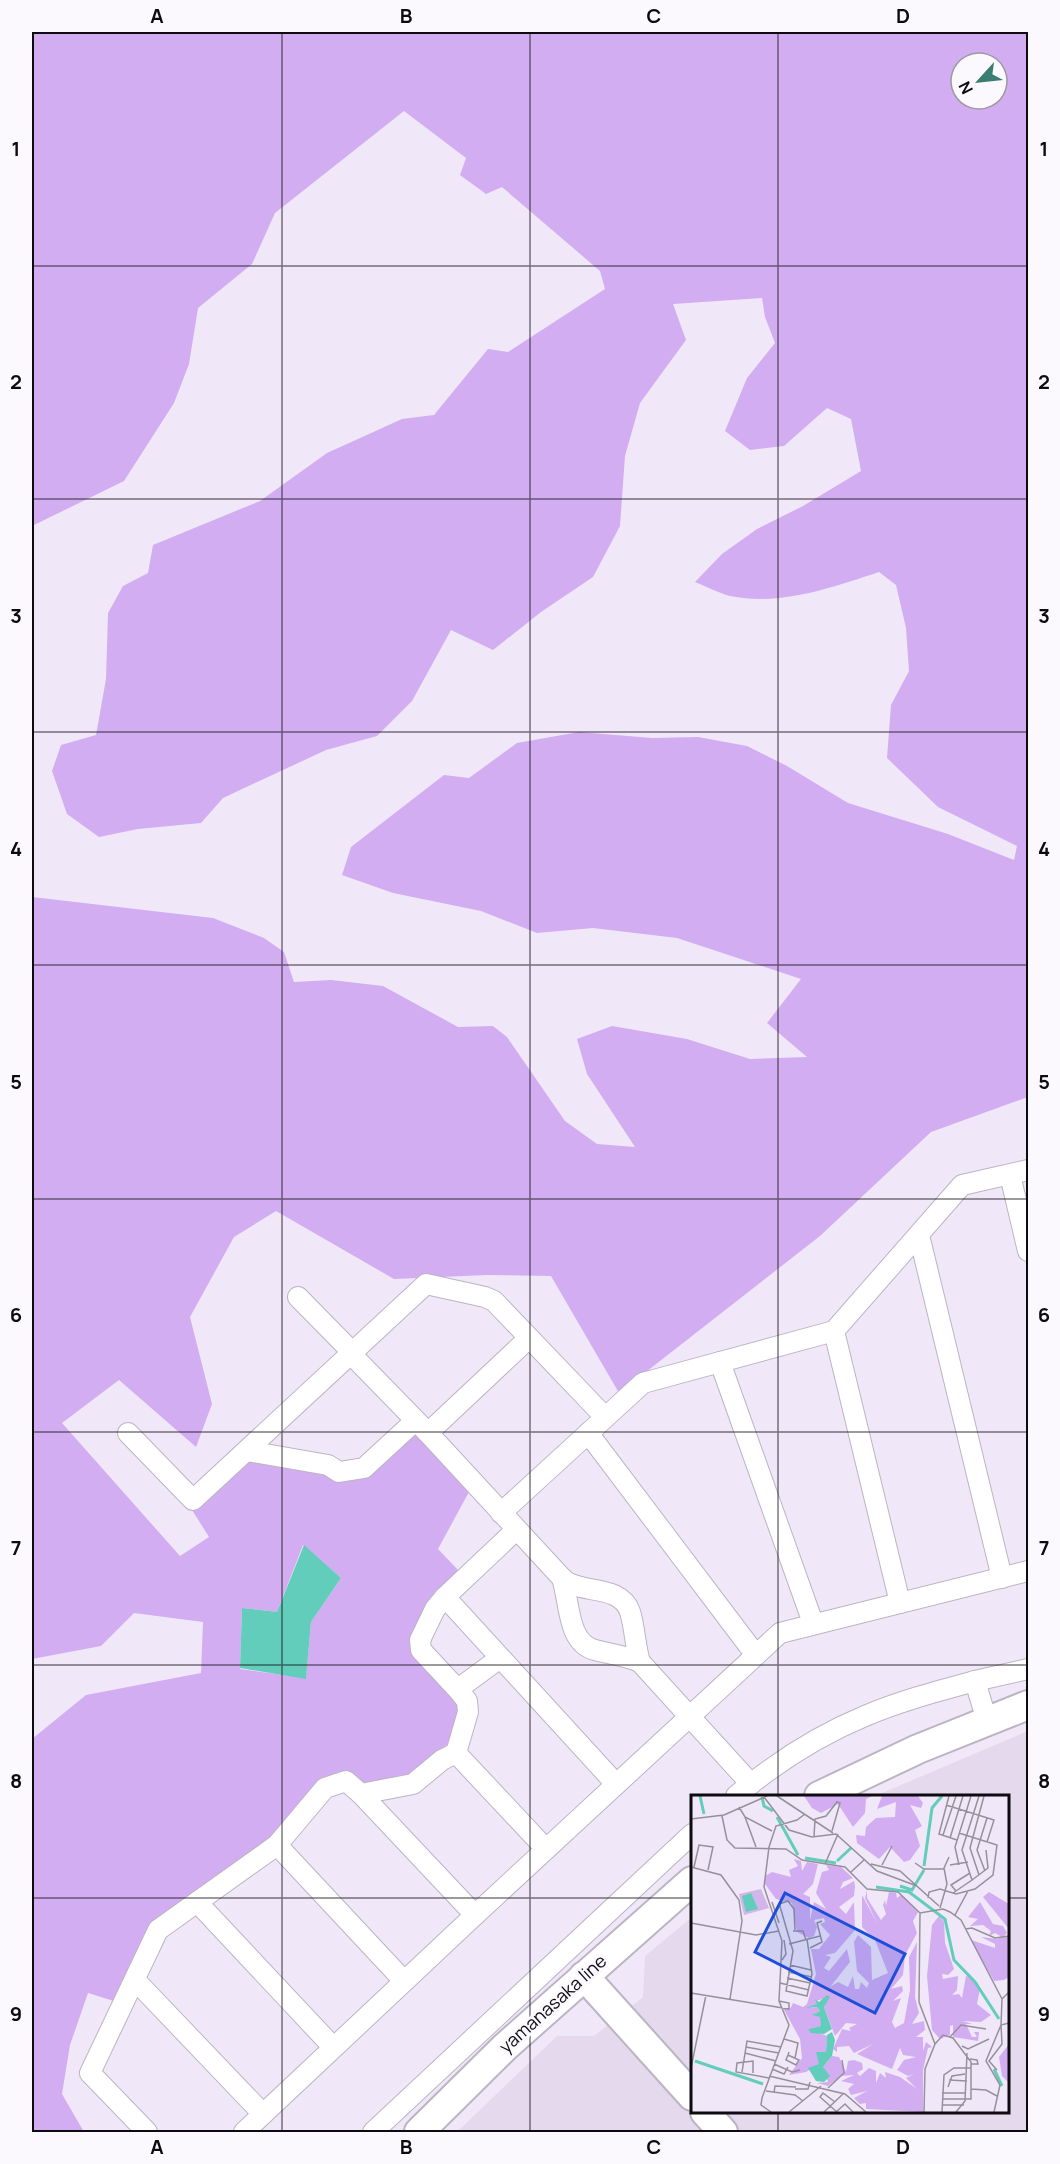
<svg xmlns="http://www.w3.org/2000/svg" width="1060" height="2164" viewBox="0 0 1060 2164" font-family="Manrope,sans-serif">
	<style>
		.built { fill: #e5d9ee }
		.forest { fill: #d2adf1; fill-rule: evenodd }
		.water { fill: #63cdbb }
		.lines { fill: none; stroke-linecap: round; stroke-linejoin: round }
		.street-casing { stroke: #bcb4c3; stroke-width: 22 }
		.secondary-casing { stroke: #bcb4c3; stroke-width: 32 }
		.street { stroke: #fff; stroke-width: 20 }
		.secondary { stroke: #fff; stroke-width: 28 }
		.grid { fill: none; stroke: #0e0b10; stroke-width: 1.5; stroke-opacity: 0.55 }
		.labels { text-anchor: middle; stroke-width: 6; stroke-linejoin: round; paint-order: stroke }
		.street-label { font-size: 18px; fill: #0e0b10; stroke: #fbf8fe }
		.inset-river { fill: none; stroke: #63cdbb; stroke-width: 3 }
		.inset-road { fill: none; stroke: #96909b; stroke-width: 1.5 }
		.view { fill: #1d4ed8; fill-opacity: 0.15; stroke: #1d4ed8; stroke-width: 3 }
		.inset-edge { fill: none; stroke: #0e0b10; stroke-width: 3 }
		.neatline { fill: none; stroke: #0e0b10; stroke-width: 2 }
		.grid-label { font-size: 20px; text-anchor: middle; font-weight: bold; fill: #0e0b10 }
	</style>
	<rect width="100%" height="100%" fill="#f0e8f8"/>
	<path class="built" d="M1028,1731V2132H457L557,2036H594L643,1997L645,1956L692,1917V2112H1008V1796H875Z"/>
	<path class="forest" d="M32,32H1028V1097L931,1132L820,1236L619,1393L551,1276L487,1275L394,1279L276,1211L234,1237L190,1317L212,1404L196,1447L119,1380L62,1423L180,1556L209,1537L192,1510L242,1464L257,1458L326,1469L339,1478L407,1436L418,1434L470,1490L438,1549L459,1571L413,1640L458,1701L462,1712L453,1739L411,1778L371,1786L344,1774L277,1835L172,1912L117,2002L88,1993L70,2045L62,2094L84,2132H32V1739L86,1695L201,1673L203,1622L134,1613L101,1646L32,1659V897L213,918L264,938L284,952L294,982L331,980L383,986L458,1027L493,1026L507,1037L565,1121L597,1144L635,1147L587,1074L577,1039L612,1026L687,1039L750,1059L807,1057L767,1023L801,979L677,938L593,928L537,933L481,911L393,893L342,875L351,847L444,775L469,778L517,743L579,732L652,738L698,737L747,746L787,766L848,803L948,834L1014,860L1017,846L938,807L887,758L891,705L909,671L906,628L896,585L879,572C830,588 782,606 730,596C718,593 706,586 695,582L722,554L757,529L803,506L861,471L851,419L827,408L784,446L750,450L725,431L747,378L775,343L765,317L762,298L673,304L686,340L640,403L625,456L620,526L593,577L541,612L493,650L451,630L412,701L377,736L326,750L223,798L201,823L138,829L99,837L67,814L52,771L61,745L96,735L106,679L108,613L123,586L148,573L153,545L260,501L327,453L402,419L434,415L488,349L508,352L605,289L600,271L502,187L486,194L460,175L466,158L404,111L275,213L252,264L198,308L189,364L174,403L124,481L32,526ZM961,63H997V99H961ZM303,1545L341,1578L311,1622L306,1678L240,1669L242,1608L277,1612Z"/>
	<path class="water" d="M304,1545L341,1578L311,1622L306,1679L240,1668L242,1608L277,1612Z"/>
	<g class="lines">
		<g class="street-casing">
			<g id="street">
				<path d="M1010,1175L1028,1251"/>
				<path d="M919,1235L1002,1578"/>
				<path d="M298,1297L353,1353"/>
				<path d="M834,1331L900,1603"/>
				<path d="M351,1354L428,1433L562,1578C565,1581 570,1584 574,1585C592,1592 622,1588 630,1612C635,1628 635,1646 640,1662L751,1784"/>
				<path d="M720,1362L813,1623"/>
				<path d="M128,1433L193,1500L426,1284L485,1297L494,1301L605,1417"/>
				<path d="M428,1433L529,1338"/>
				<path d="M588,1433L755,1654"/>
				<path d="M247,1451L328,1465L339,1472L364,1468L415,1421"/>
				<path d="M501,1513L643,1383L834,1331L962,1185L1028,1170"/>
				<path d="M562,1578C570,1602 567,1643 595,1650C610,1654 626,1656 640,1662"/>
				<path d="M445,1597L616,1784"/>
				<path d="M975,1681L1028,1669"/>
				<path d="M458,1689L500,1658"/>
				<path d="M456,1753L546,1849"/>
				<path d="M361,1794L475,1915"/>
				<path d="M736,1796C774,1764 819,1735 865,1716C900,1701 938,1691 975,1681L987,1721"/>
				<path d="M277,1845L404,1981"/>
				<path d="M197,1902L333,2047"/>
				<path d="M135,1980L263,2114"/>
				<path d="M147,2132L90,2073L158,1930L277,1845L325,1788L346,1781L361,1794L413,1784L442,1760L456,1753L468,1712L467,1701L460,1692L421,1650L420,1640L435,1609L445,1597L516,1530"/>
				<path d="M244,2132L475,1915L780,1633L1028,1571"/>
				<path d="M373,2132L692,1834"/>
			</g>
		</g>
		<g class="secondary-casing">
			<g id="secondary">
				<path d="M819,1796L918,1749L1028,1705"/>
				<path d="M584,1976L692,2096"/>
				<path d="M705,2112L723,2132"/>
				<path d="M419,2132L505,2047L692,1881"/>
			</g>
		</g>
		<use href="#street" class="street"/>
		<use href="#secondary" class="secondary"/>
	</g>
	<path class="grid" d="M282,32V2132M530,32V2132M778,32V1796M32,266H1028M32,499H1028M32,732H1028M32,965H1028M32,1199H1028M32,1432H1028M32,1665H1028M32,1898H692M1008,1898H1028M778,2112V2132"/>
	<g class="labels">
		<g class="street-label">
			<text transform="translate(553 2004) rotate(-42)" y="6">yamanasaka line</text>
		</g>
	</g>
	<g transform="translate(691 1795)">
		<rect width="318" height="318" fill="#f0e8f8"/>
		<path d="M70,94L78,113L53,120L48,99Z" fill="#d2b6ea"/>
		<path d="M113,1H181L175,4L174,18L162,32L147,9L130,18L121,13ZM191,1H227L232,8L230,13L219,10L231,31L224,35L229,51L219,65L213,67L199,52L188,64L166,48L165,40L174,41L175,32L185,23L204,22L205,7L186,14ZM103,64L110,66L111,76L116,67L127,69L122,89L112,99L119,102V125L123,107L135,114L125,98L131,77L138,75L135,70L150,72L162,83L152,87L149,94L163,86L164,91L163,101L148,112L155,119L163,107L164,135L144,158L134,160L140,162L133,173L138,176L156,154L159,167L139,192L147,187L157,192L162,181L164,194H168L170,187L176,193L178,188L166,176L163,147L167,140L180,152L181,185L197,178L184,145L171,132V100L187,130L174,103L176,95V103L190,125L195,119L192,110L194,105L195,111L198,97L205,98L206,103L210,100L227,117L222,126L226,138L214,160L212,180L200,194L211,191L212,196L202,206L210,203L201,227L204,233L213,228L219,195L218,162L226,147L224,202L228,218L221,229L233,226L234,235L225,242H232V256L235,247L241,252L237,253L232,275V317L175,314V308L169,309L163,303L176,296L160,300L157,294L163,289L150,286L163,280L150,281L137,291L126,288L137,287L132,272L141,261L148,262L155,277L157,266L163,265L171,268L172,274L166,278L169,281L178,273L185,276V288L189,278L195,283L194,277L209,282L226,294L215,283L223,279L217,281L206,275L213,265L225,262L212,260L209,253L201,274L166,259L182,249L163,258L158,251L146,252V257L142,254L151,234L160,236L158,233L166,229L155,228L144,241L133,212L138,202L125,206L127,209L119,213L126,212L129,216L122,220L130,221L131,231L117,234L136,241L135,257L128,269L115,277L98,280L111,263L109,244L92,213L99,214L102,208L112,212L116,209L125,179L120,154H128L139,140L129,129L134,127L133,123L123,125L126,132L123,141L118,143L106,137L101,108L85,104L74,89V81L81,77L100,82L98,75L107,71ZM298,97L318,109V134L292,102ZM289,107L302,129L312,131L316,138L313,141L318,142V182L313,185L303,186L280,145L304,153V149L290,142L306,144L311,142L304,138L298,141L300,136L292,130L279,131L287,124L277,122ZM248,121L253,126L254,148L263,174L257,180L251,179L252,184L267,181L266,195L261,200L268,199L271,203L275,181L282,183L289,194L286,209L300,220L290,227L272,226L281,229H275L281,242H286L283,237H288L287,246L262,242V230L259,231V240L249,244L241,235L236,181L241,130ZM318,249V288L311,281L308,262Z" fill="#d2adf1"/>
		<path d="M60,98L67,114L55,117L51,101ZM136,200L139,202L133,212L141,234L133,239L120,238L117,234L130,231L129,222L121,220L129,216L126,212L115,213L126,209L124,204L128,207ZM141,237L144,245L141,261L132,272L139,281L133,287L125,286L117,273L128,269L125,257H135L136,240Z" fill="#63cdbb"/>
		<path class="inset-river" d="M9,1L13,19M71,2L73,11L82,16M86,22L107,60M114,63L145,68M146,66L160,53M233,71L241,13L251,1M209,91L221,95L233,75M185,92L218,97L254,124L263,165L284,187L308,224M4,266L72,289M303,274L311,291"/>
		<path class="inset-road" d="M86,1L142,38M258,1L248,39L266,45M73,2L98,35L121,42L145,39L186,76L226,91M255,10L303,25L296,47M48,12L54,22L81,36M31,21L36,45L44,53L95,54L111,65L154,72L176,94L207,97L229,118L252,114L259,117L270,125L311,204M54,22L65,52M0,24L33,20L76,1M252,40L265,1M123,42L124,24L135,21L146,7L149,8L141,36M259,43L272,1M78,52L85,31L106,25L114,19M78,52L73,92L91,146L88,206L98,230L71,303L70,310L80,317M224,68L233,74H253M134,69L147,39M180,69L209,76L248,111M191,70L201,51M259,70L277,67M268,70L264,52L280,1M0,72L30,80L48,105L51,126L39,204M3,72L8,50L22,52L17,75M294,76L286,55L296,23M160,77L174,64M288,80L279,53L293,1M281,85L297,73L295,55M265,96L260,90L279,78M262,98L281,85L271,55L288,1M237,103L238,97L249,94L265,99L284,94L302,80L306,50L268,38M81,107L88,128M88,108L102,156L95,196L116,201L121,179L116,144M88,109L97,106L103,114L104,135M249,113L256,89L253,73L258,62M229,118L228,207L244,249L234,274L233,317M264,120L277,96M0,128L65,140L88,136M274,134L281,133L304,143L318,141M102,136H112L115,145M98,149L129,141M119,153L131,147L126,128L131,126M91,165L95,159L93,145M99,170L120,175M97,177L121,182M96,183L119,188M89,188L118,195M0,198L98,214V208L88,206M259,242L270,230L295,234M93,244L107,248L104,263M244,249L252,240L262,243L280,267V304H251M271,251L277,254L298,244M55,252L88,258M54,258L85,266M97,260L108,265L105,270L95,265L97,260L98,257M279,264L286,265L287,269H280M83,269L101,277L109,275M0,273L15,200M81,274L93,279L97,272M306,275L298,266L311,249L310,230L318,228M51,277L56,246L90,252M62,278V266L46,268L45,277L78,283M78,281L154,299L175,317M258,285L276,286M257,292L261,281L274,279M137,293L153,278L151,265M104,294H117L119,287M280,294L295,295L306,301M75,296L104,300L112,306M83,298L84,291L105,292M251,298H274M144,307L132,298L129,302L146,317M251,310H273M98,317L130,291M133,317L153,298M145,317L154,309L162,317M251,317L253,280L263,273H280M265,317L274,306L276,258M303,317L309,290L295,266L310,230L311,204L318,197"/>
		<path class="view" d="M94,98L214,159L184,218L64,157Z"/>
		<rect width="318" height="318" class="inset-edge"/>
	</g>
	<rect width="1060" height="2164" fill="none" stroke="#fbf8fe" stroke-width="66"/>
	<g transform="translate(979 81) rotate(243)"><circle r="28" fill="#fbf8fe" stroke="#9c999f" stroke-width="1.5"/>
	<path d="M0-4.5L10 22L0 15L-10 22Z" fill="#3a7e73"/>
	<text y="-9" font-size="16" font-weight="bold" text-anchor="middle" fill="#0e0b10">N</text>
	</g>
	<rect x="33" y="33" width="994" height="2098" class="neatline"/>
	<g class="grid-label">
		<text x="157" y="23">A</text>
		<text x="406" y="23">B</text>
		<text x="654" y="23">C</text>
		<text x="903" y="23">D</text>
		<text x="16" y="156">1</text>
		<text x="1044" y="156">1</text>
		<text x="16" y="389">2</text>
		<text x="1044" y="389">2</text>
		<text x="16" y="623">3</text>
		<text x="1044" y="623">3</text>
		<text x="16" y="856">4</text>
		<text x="1044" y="856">4</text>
		<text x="16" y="1089">5</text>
		<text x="1044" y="1089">5</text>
		<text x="16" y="1322">6</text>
		<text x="1044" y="1322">6</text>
		<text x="16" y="1555">7</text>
		<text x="1044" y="1555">7</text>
		<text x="16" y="1788">8</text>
		<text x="1044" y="1788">8</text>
		<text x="16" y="2021">9</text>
		<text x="1044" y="2021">9</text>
		<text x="157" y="2154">A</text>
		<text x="406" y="2154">B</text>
		<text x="654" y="2154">C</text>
		<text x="903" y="2154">D</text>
	</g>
</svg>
